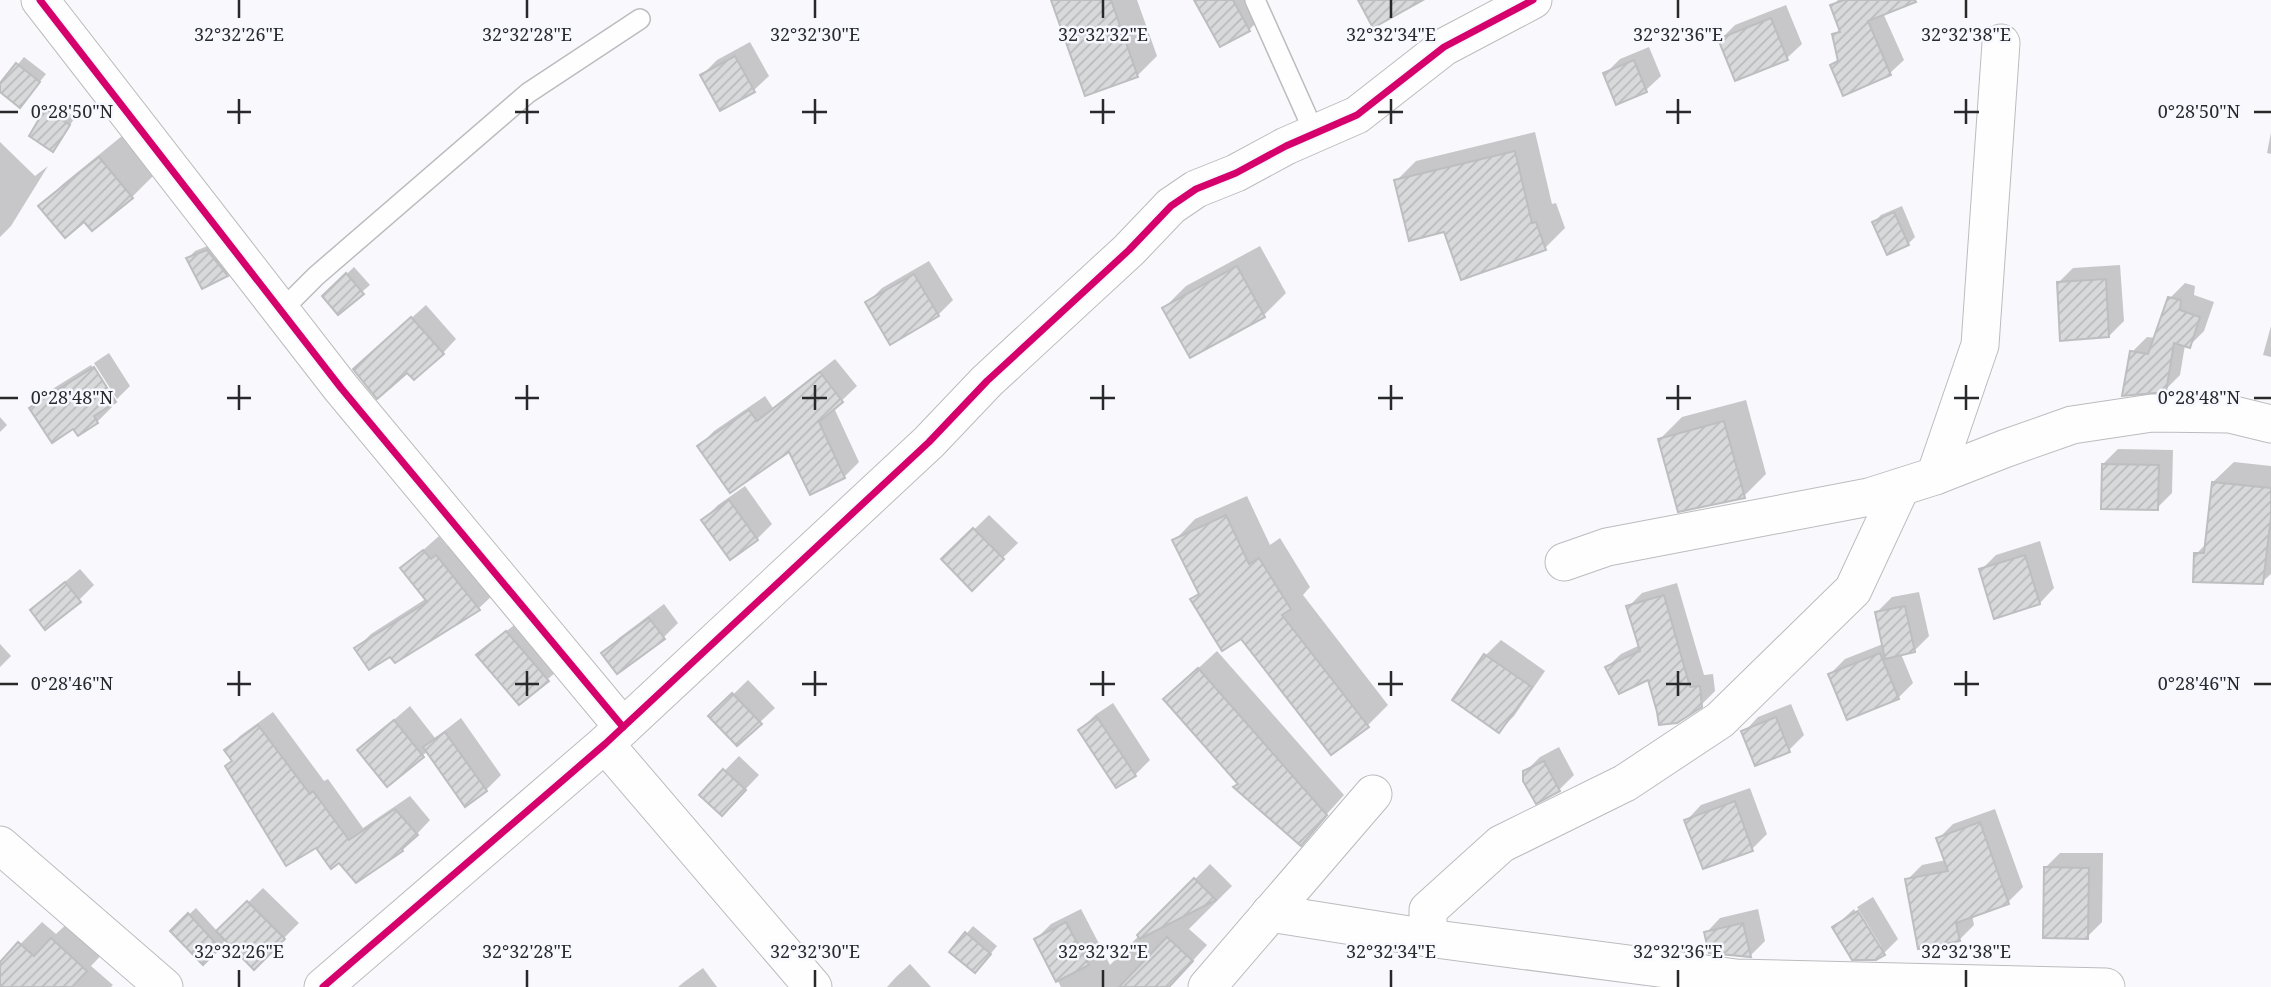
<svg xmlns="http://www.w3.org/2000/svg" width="2271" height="987" viewBox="0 0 2271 987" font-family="'Noto Serif',serif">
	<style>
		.shadow { fill: #0003 }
		.building { fill: url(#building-hatch); stroke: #bdbec0; stroke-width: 2 }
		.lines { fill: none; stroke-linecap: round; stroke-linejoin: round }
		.service-casing { stroke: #bcbcbf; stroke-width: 22 }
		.minor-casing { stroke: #bcbcbf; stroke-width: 39 }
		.service { stroke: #fefeff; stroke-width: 19 }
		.minor { stroke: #fefeff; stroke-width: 37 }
		.cycleway-casing { stroke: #f7f8ff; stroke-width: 11 }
		.cycleway { stroke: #d6006c; stroke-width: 7 }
		.ticks { fill: none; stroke: #28292b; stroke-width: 2.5 }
		.ticks-label { font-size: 18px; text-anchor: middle; fill: #28292b; stroke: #f7f8ff; stroke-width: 5; stroke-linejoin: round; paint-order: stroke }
	</style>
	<defs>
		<pattern id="building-hatch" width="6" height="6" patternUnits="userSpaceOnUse" patternTransform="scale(1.75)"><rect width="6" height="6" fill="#d8d9db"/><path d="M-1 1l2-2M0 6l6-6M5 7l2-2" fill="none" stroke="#b9babc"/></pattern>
	</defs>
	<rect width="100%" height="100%" fill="#f9f9fd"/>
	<g class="shadow">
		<path d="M1053,0H1137L1157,56L1137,76Z"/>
		<path d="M1196,0H1256L1264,15L1249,30Z"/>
		<path d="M1838,0H1902L1883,13L1904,60L1890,73L1832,66L1839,58L1834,35L1841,28L1832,6Z"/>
		<path d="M1786,5L1802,44L1787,58L1720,40L1735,25Z"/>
		<path d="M750,42L769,76L754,90L702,75L717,60Z"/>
		<path d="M1649,47L1661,76L1646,90L1605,74L1620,59Z"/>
		<path d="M24,57L46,74L20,106L0,90V86Z"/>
		<path d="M54,103L75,117L60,142L53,149L47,110Z"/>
		<path d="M1535,132L1552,204L1556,203L1565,228L1545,248L1445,230L1396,181L1416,161Z"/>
		<path d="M2271,132V154L2267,153Z"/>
		<path d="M122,136L154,175L132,197L84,219L41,206L63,184Z"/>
		<path d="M0,142L35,176L48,166L11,226L0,237Z"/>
		<path d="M1902,206L1915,237L1908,244L1874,222L1881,215Z"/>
		<path d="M215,243L234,268L227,275L188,258L195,251Z"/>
		<path d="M1260,246L1286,293L1264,315L1191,356L1164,308L1186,286Z"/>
		<path d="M929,261L953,300L938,315L867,303L882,288Z"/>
		<path d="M2120,265L2124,321L2109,336L2058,283L2073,268Z"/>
		<path d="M354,267L370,285L338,312L324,296Z"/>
		<path d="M2185,283L2195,286L2194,295L2214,302L2204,331L2189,346L2185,345L2180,375L2165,390L2132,352L2147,337L2156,338L2170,298Z"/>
		<path d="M426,305L456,339L443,353L407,370L369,356Z"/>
		<path d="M2271,326V357L2263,355Z"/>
		<path d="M109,353L130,386L117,399L94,363Z"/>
		<path d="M835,359L857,386L834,408L859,462L844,477L790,449L699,446L714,431L765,396L773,408Z"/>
		<path d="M91,365L113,400H116L110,404L112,407L97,422L74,427L31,408L46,393Z"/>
		<path d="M1746,400L1766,474L1744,496L1660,439L1682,417Z"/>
		<path d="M0,417L7,425L0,432Z"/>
		<path d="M2118,449L2173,450L2172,493L2157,508L2103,464Z"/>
		<path d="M2234,462L2271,466V574L2262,582L2196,554L2207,543L2213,482Z"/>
		<path d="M745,486L772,524L757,539L730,558L703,520L718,505Z"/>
		<path d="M1247,496L1270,545L1280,538L1310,587L1303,595L1388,705L1368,725L1331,752L1241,637L1192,600L1200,592L1175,540L1195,519Z"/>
		<path d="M989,515L1018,543L972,588L944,559Z"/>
		<path d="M439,536L447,546L452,542L494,594L479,608L395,660L391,654L356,649L371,634L427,598L403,568Z"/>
		<path d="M2040,541L2054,588L2040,603L1996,616L1981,570L1996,555Z"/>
		<path d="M80,569L94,585L79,600L32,610Z"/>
		<path d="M1677,583L1704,675L1713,674L1715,691L1701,705L1649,677L1607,667L1621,654L1640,645L1628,607L1642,593Z"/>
		<path d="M1919,592L1929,636L1914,651L1901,654L1913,683L1898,698L1830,674L1845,659L1883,644L1877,612L1892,597Z"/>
		<path d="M664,604L678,623L663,638L604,653L619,638Z"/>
		<path d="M514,625L555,673L519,703L478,655Z"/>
		<path d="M1501,640L1545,671L1514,716L1499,731L1454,699L1486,655Z"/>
		<path d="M0,644L11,656L0,667Z"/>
		<path d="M1217,651L1344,795L1300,844L1165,699Z"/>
		<path d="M748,680L775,708L760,722L711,716Z"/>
		<path d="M1113,703L1150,760L1135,775L1080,730L1095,715Z"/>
		<path d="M1791,704L1804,735L1789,750L1744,732L1758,717Z"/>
		<path d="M410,706L435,738L461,718L501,775L486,790L428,751L387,784L359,750Z"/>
		<path d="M273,712L324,781L328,779L363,828L410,796L430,820L402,850L340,861L317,845L226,750L240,736Z"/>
		<path d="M1559,747L1574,775L1559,790L1525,772L1540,757Z"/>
		<path d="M739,756L759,775L722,814L701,795Z"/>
		<path d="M1750,788L1767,834L1752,849L1687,820L1701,805Z"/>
		<path d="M1995,809L2023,887L2008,902L1972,915L1974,925L1959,940L1907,880L1922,865L1946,860L1938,839L1953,824Z"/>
		<path d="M2060,853H2103L2102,922L2087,937L2045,868Z"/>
		<path d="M1210,864L1232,886L1189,929L1207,945L1169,987H1061L1036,939L1051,924L1081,909L1110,965Z"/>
		<path d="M263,888L299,923L254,968L226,940L203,963L172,931L196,908L218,932Z"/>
		<path d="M1873,897L1898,939L1883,954L1834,927L1854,909L1877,946H1881L1857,907Z"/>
		<path d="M1758,909L1765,941L1750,956L1706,933L1720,918Z"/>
		<path d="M74,917L108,948L91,966L113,985L111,987H0V965L42,922L56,934Z"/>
		<path d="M973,926L997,946L982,964L952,951Z"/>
		<path d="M910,964L931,987H887L896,977Z"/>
		<path d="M703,968L717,987H678L684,982Z"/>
	</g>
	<g class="building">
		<path d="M1051,0H1111L1138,77L1085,96Z"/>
		<path d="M1194,0H1233L1250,31L1220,47Z"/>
		<path d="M1358,0H1423L1373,28Z"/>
		<path d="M1844,0H1915L1916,2L1868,21L1891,75L1843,96L1830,65L1838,61L1832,34L1840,32L1830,5Z"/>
		<path d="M1771,18L1788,60L1735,81L1718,39Z"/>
		<path d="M735,56L755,92L720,111L700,75Z"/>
		<path d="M1634,60L1647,92L1616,105L1603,73Z"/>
		<path d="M16,63L40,82L20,108L0,92V83Z"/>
		<path d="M45,109L70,125L53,152L29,136Z"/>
		<path d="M1515,151L1532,223L1536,222L1546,250L1461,280L1444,232L1409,241L1394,180Z"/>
		<path d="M99,157L133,198L92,231L84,222L65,238L38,206Z"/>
		<path d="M1894,212L1909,245L1887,255L1872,222Z"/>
		<path d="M207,250L228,276L202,289L186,258Z"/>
		<path d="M1237,266L1265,317L1190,358L1162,308Z"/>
		<path d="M346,273L364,294L338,315L322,296Z"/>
		<path d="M914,274L939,316L890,345L865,302Z"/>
		<path d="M2106,279L2109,337L2060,341L2057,282Z"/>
		<path d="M2168,297L2181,300L2180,310L2200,317L2190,348L2174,343L2166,392L2122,396L2130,351L2148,354Z"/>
		<path d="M411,317L444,354L414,380L407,373L377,399L353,369Z"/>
		<path d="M94,367L116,402L94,416L98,423L78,436L73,429L52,443L29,408Z"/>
		<path d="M820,372L843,402L819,422L845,478L810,495L789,452L730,493L697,446L749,410L757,421Z"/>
		<path d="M1724,421L1745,498L1678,512L1658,439Z"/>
		<path d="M2102,464L2159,465L2158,510L2101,509Z"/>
		<path d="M2212,482L2271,488V516L2263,584L2193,582L2194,553H2204Z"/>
		<path d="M729,500L758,540L730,560L701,520Z"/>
		<path d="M1226,515L1249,564L1259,558L1291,609L1282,615L1369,727L1331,755L1241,639L1222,651L1190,599L1199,594L1172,540Z"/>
		<path d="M973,528L1004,559L972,591L941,559Z"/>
		<path d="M423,550L431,559L436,555L480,610L395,663L390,657L369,670L354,648L427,602L400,568Z"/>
		<path d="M2025,555L2040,604L1994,619L1979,569Z"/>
		<path d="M65,582L81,602L45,630L30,610Z"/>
		<path d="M1664,595L1690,687L1700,686L1702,707L1677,723L1659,725L1657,712L1648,680L1619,694L1605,667L1640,651L1626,606Z"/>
		<path d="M1905,606L1915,652L1885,659L1875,612Z"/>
		<path d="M649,618L665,639L617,674L601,653Z"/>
		<path d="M506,631L549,681L519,705L476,655Z"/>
		<path d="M1880,653L1899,699L1847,720L1828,674Z"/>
		<path d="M1484,654L1532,687L1499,733L1452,700Z"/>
		<path d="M1198,668L1327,815L1301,846L1233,787L1238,784L1163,699Z"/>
		<path d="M732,693L762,724L737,746L708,716Z"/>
		<path d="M1097,717L1136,776L1116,788L1078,730Z"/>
		<path d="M1776,717L1790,752L1755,766L1741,731Z"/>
		<path d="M394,720L424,757L387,787L357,750Z"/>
		<path d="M258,725L310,794L313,791L349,840L395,809L418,835L402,849L403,851L356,883L339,863L331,869L316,848L286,866L225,766L232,761L224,750Z"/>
		<path d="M445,732L487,791L465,807L423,747Z"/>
		<path d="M1544,761L1560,791L1536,804L1523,781V771Z"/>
		<path d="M723,769L746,790L722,816L699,795Z"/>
		<path d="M1735,801L1753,851L1703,869L1684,820Z"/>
		<path d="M1980,822L2009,904L1956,923L1960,941L1918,949L1905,879L1948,871L1936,838Z"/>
		<path d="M2044,867L2089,868L2088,939L2043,938Z"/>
		<path d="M1194,878L1216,900L1140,939L1137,935Z"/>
		<path d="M247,901L285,939L254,970L216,931Z"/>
		<path d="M1858,911L1885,955L1876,960H1852L1832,927Z"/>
		<path d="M188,913L220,948L203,965L170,931Z"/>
		<path d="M1066,922L1089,965L1056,982L1034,939Z"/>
		<path d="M1743,923L1751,957L1709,953L1704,932Z"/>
		<path d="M965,932L991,954L975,973L949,952Z"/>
		<path d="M1167,937L1193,961L1169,987H1119Z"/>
		<path d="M51,938L87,971L72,987H0V962L18,942L34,956Z"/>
	</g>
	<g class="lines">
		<g class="service-casing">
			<g id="service">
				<path d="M1255,0L1315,134"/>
				<path d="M281,311L316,276L528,93L640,19"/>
			</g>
		</g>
		<g class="minor-casing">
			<g id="minor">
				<path d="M40,0L341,388L623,727"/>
				<path d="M1935,476L1980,345L2001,43"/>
				<path d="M1564,562L1607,547L1869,497L1935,476L2004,449L2072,425L2152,413L2230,414L2271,424"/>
				<path d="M605,744L813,987"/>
				<path d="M0,845L164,987"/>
				<path d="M1270,913L1428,938L1736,978L2106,987"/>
				<path d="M1428,938V910L1501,844L1625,783L1720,720L1853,590L1901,487"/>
				<path d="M323,987L605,744L929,442L987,381L1129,250L1171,206L1196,189L1236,173L1286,146L1357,115L1444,47L1533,0"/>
				<path d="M1207,987L1373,794"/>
			</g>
		</g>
		<use href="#service" class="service"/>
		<use href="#minor" class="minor"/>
		<g class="cycleway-casing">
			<g id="cycleway">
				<path d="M40,0L341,388L623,727"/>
				<path d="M323,987L605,744L929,442L987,381L1129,250L1171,206L1196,189L1236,173L1286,146L1357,115L1444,47L1533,0"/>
			</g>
		</g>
		<use href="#cycleway" class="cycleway"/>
	</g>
	<path class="ticks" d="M239,0V18M527,0V18M815,0V18M1103,0V18M1391,0V18M1678,0V18M1966,0V18M239,99V124M527,99V124M815,99V124M1103,99V124M1391,99V124M1678,99V124M1966,99V124M0,112H18M227,112H251M515,112H539M802,112H827M1090,112H1115M1378,112H1403M1666,112H1691M1954,112H1979M2254,112H2271M239,385V410M527,385V410M815,385V410M1103,385V410M1391,385V410M1678,385V410M1966,385V410M0,398H18M227,398H251M515,398H539M802,398H827M1090,398H1115M1378,398H1403M1666,398H1691M1954,398H1979M2254,398H2271M239,671V696M527,671V696M815,671V696M1103,671V696M1391,671V696M1678,671V696M1966,671V696M0,684H18M227,684H251M515,684H539M802,684H827M1090,684H1115M1378,684H1403M1666,684H1691M1954,684H1979M2254,684H2271M239,970V987M527,970V987M815,970V987M1103,970V987M1391,970V987M1678,970V987M1966,970V987"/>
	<g class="ticks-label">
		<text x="239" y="41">32°32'26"E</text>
		<text x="527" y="41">32°32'28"E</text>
		<text x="815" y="41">32°32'30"E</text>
		<text x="1103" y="41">32°32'32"E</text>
		<text x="1391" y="41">32°32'34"E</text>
		<text x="1678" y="41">32°32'36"E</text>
		<text x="1966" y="41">32°32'38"E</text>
		<text x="72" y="118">0°28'50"N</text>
		<text x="2199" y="118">0°28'50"N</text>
		<text x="72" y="404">0°28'48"N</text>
		<text x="2199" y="404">0°28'48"N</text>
		<text x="72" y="690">0°28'46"N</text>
		<text x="2199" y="690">0°28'46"N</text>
		<text x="239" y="958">32°32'26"E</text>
		<text x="527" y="958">32°32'28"E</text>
		<text x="815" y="958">32°32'30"E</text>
		<text x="1103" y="958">32°32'32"E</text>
		<text x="1391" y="958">32°32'34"E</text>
		<text x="1678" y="958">32°32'36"E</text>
		<text x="1966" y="958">32°32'38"E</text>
	</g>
</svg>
